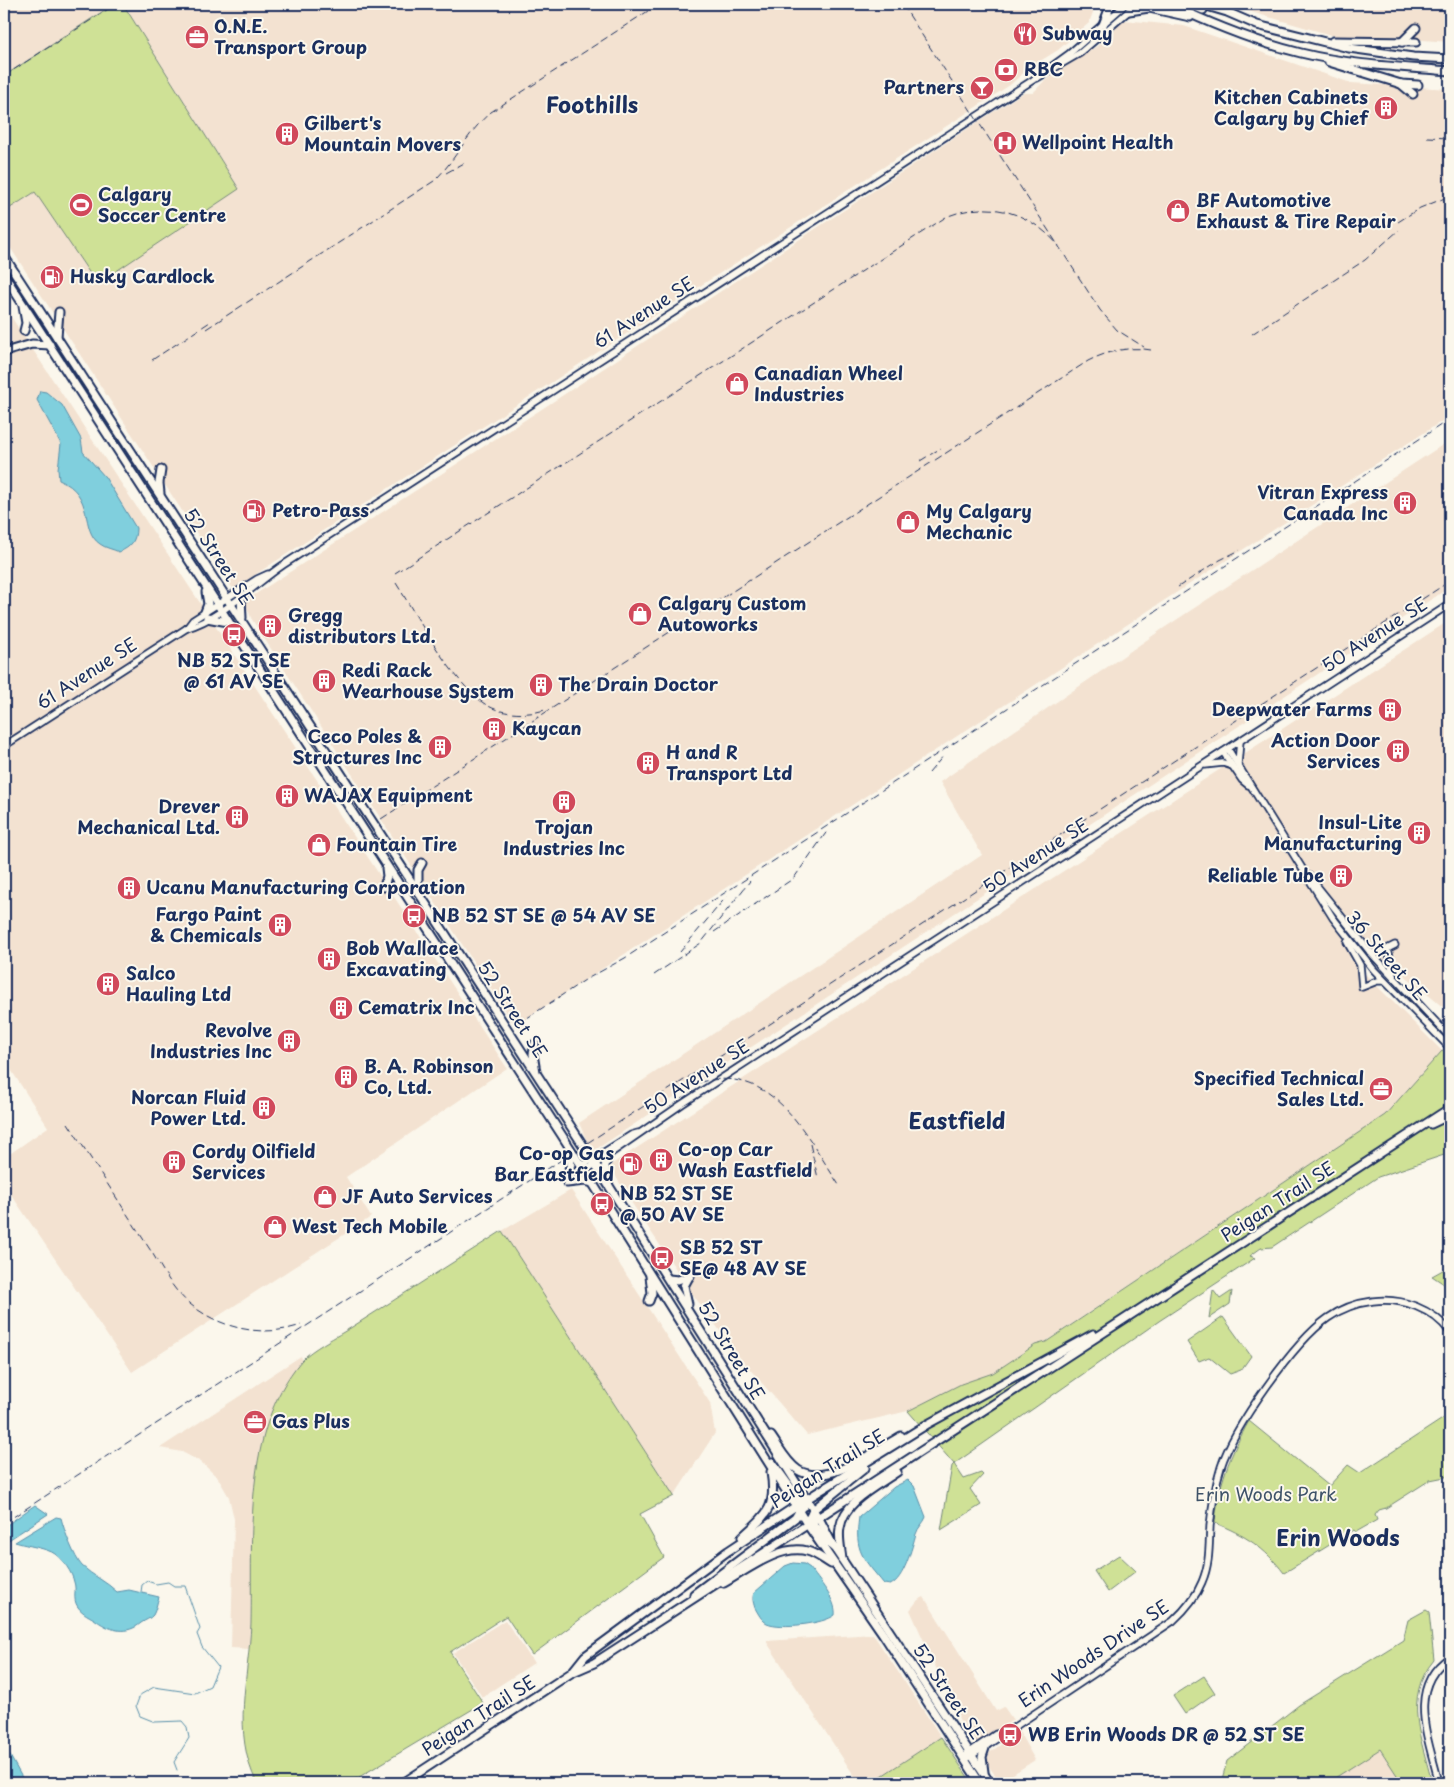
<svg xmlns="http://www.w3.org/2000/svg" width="1454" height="1787" viewBox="0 0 1454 1787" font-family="'Playpen Sans',sans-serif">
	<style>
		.built { fill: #f3e2d1 }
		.green { fill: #cfe196; stroke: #75887a }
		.water { fill: #80cfdd; stroke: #588faa }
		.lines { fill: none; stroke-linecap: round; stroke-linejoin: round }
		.stream { stroke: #588faa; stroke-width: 1 }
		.minor-casing { stroke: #1b2f5e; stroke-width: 9 }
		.major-casing { stroke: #1b2f5e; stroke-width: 11 }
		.minor { stroke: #fbf7ec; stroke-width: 5.5 }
		.major { stroke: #fbf7ec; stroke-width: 7 }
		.rail { stroke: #1b2f5e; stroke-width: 1; stroke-dasharray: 8 4; stroke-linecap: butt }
		.labels { text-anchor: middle; stroke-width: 4; stroke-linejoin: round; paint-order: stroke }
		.poi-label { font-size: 18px; font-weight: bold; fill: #1b2f5e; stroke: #fbf7ec; text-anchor: start }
		.street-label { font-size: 18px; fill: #1b2f5e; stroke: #fbf7ec }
		.park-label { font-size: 18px; fill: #3f5369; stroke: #fbf7ec }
		.district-label { font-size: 22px; font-weight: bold; fill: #1b2f5e; stroke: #fbf7ec }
	</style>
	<rect width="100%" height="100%" fill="#fbf7ec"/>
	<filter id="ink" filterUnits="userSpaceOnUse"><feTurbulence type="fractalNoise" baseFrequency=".02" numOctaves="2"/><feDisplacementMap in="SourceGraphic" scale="10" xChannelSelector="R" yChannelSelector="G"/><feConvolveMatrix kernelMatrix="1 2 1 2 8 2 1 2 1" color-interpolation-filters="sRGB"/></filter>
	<g filter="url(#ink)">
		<g class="built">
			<path d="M4,4H114L4,76Z"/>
			<path d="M123,4H1096L1089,23L1058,50L1029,68L1010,85L233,589L4,238V212L35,192L239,189Z"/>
			<path d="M1224,4H1450V42L1396,38L1338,37Z"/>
			<path d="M1124,20L1184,26L1351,83L1450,89V416L1154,607L515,1026L251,618L245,601L554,401L981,120L1023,93H1033L1045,80L1099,45Z"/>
			<path d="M4,306L507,1068L346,1177L371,1217L132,1372L4,1184V1158L48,1127L4,1059Z"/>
			<path d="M1450,440V587L592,1152L579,1123L982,855L940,782L1164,628Z"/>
			<path d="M1450,620V1013L1397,969L1349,958L1442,1051L1385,1115L1045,1342L1034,1345L993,1373L961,1384L908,1411L807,1435L741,1359L694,1296L629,1199L612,1170V1164Z"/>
			<path d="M571,1190L710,1403L715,1433L674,1496L502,1231Z"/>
			<path d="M301,1356L302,1359L282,1392L273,1412L257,1473L250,1649L231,1648L234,1519L229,1497L218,1478L201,1462L182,1452L160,1448Z"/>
			<path d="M924,1597L996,1711L1004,1707L1013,1720L976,1743L965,1732L910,1610L918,1600Z"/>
			<path d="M505,1620L534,1663L482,1697L453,1653Z"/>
			<path d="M873,1634L941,1737L871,1783H859L766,1641Z"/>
			<path d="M1019,1732L1035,1760L1007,1778L1005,1783H1001L987,1764L989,1753Z"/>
			<path d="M1380,1749L1402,1783H1327Z"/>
		</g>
		<g class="green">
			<path d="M114,4H123L239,189L97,284L35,192L4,212V76Z"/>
			<path d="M1450,1042V1153L1378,1177L1272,1247L1261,1248L1250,1256L1255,1258L1159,1321L954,1464L964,1479L981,1473L983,1475L970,1489L981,1505L941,1530L952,1466L954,1464L908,1411L961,1384L993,1373L1035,1345L1046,1342L1385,1115Z"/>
			<path d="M502,1231L674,1496L640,1514L664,1557L532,1655L506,1616L450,1652L483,1703L349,1783H257C231,1732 249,1678 251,1623C253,1537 242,1432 301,1361C311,1349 338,1336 352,1327C402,1295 452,1263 502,1231Z"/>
			<path d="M1450,1266V1288L1432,1276Z"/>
			<path d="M1213,1290L1220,1299L1232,1291L1230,1304L1209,1318Z"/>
			<path d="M1223,1317L1251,1356L1241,1370L1230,1374L1209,1357L1199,1361L1187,1342Z"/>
			<path d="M1450,1414V1476L1430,1480L1386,1508L1379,1510L1375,1515L1377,1520L1356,1532L1354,1530L1284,1573C1265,1548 1245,1535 1215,1523C1218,1485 1230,1455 1249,1421L1329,1486L1348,1465L1360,1473Z"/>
			<path d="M1119,1555L1136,1571L1108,1592L1094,1571Z"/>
			<path d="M1426,1610L1429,1612L1434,1660C1402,1698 1422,1740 1432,1783H1402L1380,1749L1327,1783H1221L1227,1761L1299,1705L1403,1640L1408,1620Z"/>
			<path d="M1204,1676L1215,1693L1185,1714L1173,1696Z"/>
			<path d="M941,1737L972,1783H871Z"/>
		</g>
		<g class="water">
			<path d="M40,391L46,392L62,405L81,439L83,452L105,477L136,528C136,541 131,547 119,552C113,549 105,548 100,544C79,530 96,495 59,480L58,469L61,444L37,400Z"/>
			<path d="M908,1480L914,1486L926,1517C924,1523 918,1527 916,1534C912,1547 904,1580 890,1585L884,1584C863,1558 854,1552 859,1517L894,1487Z"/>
			<path d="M35,1505L48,1514L4,1543V1527Z"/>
			<path d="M56,1517L61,1518C64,1530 74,1557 82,1566C93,1576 107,1582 117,1592L129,1590L159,1597C157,1602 156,1610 153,1615C150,1619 145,1620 141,1623C127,1635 111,1631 97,1621C90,1616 83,1614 78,1607C72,1599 77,1590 74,1582C72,1572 63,1560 55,1554C47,1548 27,1546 15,1542Z"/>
			<path d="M793,1563L804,1564L810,1568C818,1580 837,1600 835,1615C824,1624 780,1629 767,1623C761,1620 758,1613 755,1608C753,1602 752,1598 754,1593L785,1566Z"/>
			<path d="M9,1754L25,1783H4V1757Z"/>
		</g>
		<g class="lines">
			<g class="stream">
				<path d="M141,1592L142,1585L147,1581L156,1584L168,1582L174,1586H185L200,1629L197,1634L202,1647L218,1667L210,1686L195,1693L154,1687L140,1695L136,1706L140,1716L155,1722L182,1721L187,1727L189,1738L174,1762L177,1770"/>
				<path d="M184,1778L192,1783"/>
			</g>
			<g class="minor-casing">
				<g id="minor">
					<path d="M1037,78L1080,53L1137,4"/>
					<path d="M187,628L193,620L257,579L268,574"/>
					<path d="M4,746L187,628C220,619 255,584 283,565L1033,80L1069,54L1126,4"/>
					<path d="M1228,749L1333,918L1374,970L1450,1048"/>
					<path d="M1223,752L1242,780L1248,785"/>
					<path d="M1238,764L1240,741"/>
					<path d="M1205,765L1223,763L1232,766"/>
					<path d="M1309,876L1370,952L1450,1037"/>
					<path d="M1347,942L1360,965L1362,987L1377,981H1384"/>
					<path d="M1370,952L1379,953L1395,945"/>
					<path d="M1389,953L1393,975"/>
					<path d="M582,1166L631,1135L638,1133"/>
					<path d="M585,1171L682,1104L1450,604"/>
					<path d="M967,1754L996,1734H1002"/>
					<path d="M965,1760L1173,1621C1185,1610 1196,1597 1202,1582C1210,1564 1209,1545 1210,1526C1212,1506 1215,1486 1221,1467C1233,1428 1295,1341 1328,1318C1342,1308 1357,1303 1373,1301C1402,1297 1433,1309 1450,1332"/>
					<path d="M1439,1783C1429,1740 1405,1687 1450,1657"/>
				</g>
			</g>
			<g class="major-casing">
				<g id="major">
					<path d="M1169,4C1211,24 1255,42 1301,53C1350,65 1401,67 1450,71"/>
					<path d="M1188,4L1203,10"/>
					<path d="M1200,4L1227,12L1257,25L1349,48L1413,57L1450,59"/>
					<path d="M1129,11L1149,8L1190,17"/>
					<path d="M1103,25L1111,4"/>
					<path d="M1333,41L1416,42"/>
					<path d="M1402,42L1416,28"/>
					<path d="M1329,62L1401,84L1418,85"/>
					<path d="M1401,84L1413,94"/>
					<path d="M4,256L592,1159L821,1522L835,1549L990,1783"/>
					<path d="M4,275L585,1171L807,1524L883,1634L980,1783"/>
					<path d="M23,306L26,323L24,331"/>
					<path d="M57,337L59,312"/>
					<path d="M8,351L32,344L50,345"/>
					<path d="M160,493L159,483L161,470"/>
					<path d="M241,597L242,618"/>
					<path d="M205,612L208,604L206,592"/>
					<path d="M207,618L228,622"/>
					<path d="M384,887L387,876L386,868"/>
					<path d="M418,891V870L422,863"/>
					<path d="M535,1044L533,1054L536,1072"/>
					<path d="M1431,1124L1450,1115"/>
					<path d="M608,1156L605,1166L608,1181"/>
					<path d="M567,1175L571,1164L569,1149"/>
					<path d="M567,1183L585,1181L593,1183"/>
					<path d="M669,1279L678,1280L690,1276"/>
					<path d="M649,1301L652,1293L650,1276"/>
					<path d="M688,1304L684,1286L690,1275"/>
					<path d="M771,1436C779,1447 786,1462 798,1470C826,1488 876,1450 901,1436"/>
					<path d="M772,1462L804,1506"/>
					<path d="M809,1518L826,1541L834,1548"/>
					<path d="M807,1524L813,1510L865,1468"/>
					<path d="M742,1537C767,1514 777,1508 771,1472"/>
					<path d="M842,1559C841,1549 838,1538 840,1528C844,1501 877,1486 897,1472"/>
					<path d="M724,1583C747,1570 780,1544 807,1551C816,1553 824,1560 831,1564"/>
					<path d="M694,1594L795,1518L806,1500"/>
					<path d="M573,1671L585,1656L728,1551L802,1502L926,1425L1093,1334"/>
					<path d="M984,1772L982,1757L985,1748"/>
					<path d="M403,1783L571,1673L594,1663L1450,1108"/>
				</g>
			</g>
			<use href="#minor" class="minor"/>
			<use href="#major" class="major"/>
			<g class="rail">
				<path d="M902,4L1100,310L1117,330L1144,347"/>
				<path d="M631,9L653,5"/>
				<path d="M4,76L116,4"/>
				<path d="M1427,137L1450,138"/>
				<path d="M446,173L466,162"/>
				<path d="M1398,222L1420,208L1450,196"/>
				<path d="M206,329L434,181C456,160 468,131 491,112L659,4"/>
				<path d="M1252,334L1365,260L1399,230"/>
				<path d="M152,360L210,322"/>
				<path d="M920,461L941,448"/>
				<path d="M395,573L946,217C989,199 1030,212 1059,246"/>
				<path d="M396,583C418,618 450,678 482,702C500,715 524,716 545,710"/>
				<path d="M1178,587L1220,560L1240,550"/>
				<path d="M929,773L944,755"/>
				<path d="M381,819L1088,361C1108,351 1129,346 1151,350"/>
				<path d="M714,932L794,878L828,830"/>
				<path d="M680,952L727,896"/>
				<path d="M654,975L701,943L750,881"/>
				<path d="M518,1024L585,980L625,958L1450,419"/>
				<path d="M676,1090C766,1052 798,1122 839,1185"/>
				<path d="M68,1123C95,1165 122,1206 149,1248C161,1266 172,1290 190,1304C221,1329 263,1338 301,1325"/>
				<path d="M810,1144L818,1178"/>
				<path d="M4,1523L1450,581"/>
			</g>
		</g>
	</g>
	<defs>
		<g id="restaurant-disc" transform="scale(1.25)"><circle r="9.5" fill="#d1495b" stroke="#fbf7ec"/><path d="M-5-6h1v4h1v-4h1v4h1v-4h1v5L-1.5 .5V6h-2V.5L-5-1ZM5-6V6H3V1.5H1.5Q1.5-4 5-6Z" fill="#fff"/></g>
		<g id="office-disc" transform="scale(1.25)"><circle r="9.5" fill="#d1495b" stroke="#fbf7ec"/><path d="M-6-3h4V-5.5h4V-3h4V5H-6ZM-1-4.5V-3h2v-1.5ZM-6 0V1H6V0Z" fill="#fff"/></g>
		<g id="bank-disc" transform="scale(1.25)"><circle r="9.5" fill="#d1495b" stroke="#fbf7ec"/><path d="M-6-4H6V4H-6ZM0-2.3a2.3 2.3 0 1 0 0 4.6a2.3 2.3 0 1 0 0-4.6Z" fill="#fff"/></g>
		<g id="bar-disc" transform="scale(1.25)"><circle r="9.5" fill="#d1495b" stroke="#fbf7ec"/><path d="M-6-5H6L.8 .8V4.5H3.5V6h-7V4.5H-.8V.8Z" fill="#fff"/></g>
		<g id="building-disc" transform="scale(1.25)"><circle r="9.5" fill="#d1495b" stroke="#fbf7ec"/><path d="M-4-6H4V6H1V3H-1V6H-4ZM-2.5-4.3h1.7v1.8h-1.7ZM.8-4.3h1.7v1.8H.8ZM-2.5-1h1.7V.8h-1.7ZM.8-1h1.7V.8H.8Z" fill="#fff"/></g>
		<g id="hospital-disc" transform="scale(1.25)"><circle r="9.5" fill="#d1495b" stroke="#fbf7ec"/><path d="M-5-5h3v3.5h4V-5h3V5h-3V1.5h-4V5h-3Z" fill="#fff"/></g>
		<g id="stadium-disc" transform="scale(1.25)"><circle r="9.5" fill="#d1495b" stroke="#fbf7ec"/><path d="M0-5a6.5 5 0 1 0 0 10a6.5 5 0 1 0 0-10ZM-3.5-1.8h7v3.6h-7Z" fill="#fff"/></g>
		<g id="shop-disc" transform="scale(1.25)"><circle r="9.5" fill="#d1495b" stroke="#fbf7ec"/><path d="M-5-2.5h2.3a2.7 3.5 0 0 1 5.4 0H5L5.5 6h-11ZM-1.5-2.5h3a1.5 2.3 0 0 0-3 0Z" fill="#fff"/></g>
		<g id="fuel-disc" transform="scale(1.25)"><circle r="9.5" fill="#d1495b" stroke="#fbf7ec"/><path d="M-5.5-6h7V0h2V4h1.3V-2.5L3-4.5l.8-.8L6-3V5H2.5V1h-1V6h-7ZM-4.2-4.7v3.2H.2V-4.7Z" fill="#fff"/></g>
		<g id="bus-disc" transform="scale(1.25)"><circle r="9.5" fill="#d1495b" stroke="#fbf7ec"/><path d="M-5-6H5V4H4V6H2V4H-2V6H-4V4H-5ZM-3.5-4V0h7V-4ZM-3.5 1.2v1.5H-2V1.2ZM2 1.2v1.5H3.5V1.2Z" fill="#fff"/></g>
	</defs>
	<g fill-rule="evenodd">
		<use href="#restaurant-disc" x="1025" y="34"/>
		<use href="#office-disc" x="197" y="37"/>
		<use href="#bank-disc" x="1006" y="70"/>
		<use href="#bar-disc" x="982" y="88"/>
		<use href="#building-disc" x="1386" y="108"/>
		<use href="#building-disc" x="287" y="134"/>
		<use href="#hospital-disc" x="1005" y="143"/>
		<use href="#stadium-disc" x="81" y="205"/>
		<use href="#shop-disc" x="1178" y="211"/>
		<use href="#fuel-disc" x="52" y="277"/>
		<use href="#shop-disc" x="737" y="384"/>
		<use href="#building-disc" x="1405" y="503"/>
		<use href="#fuel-disc" x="254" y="511"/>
		<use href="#shop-disc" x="908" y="522"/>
		<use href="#shop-disc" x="640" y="614"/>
		<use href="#building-disc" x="270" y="626"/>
		<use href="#bus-disc" x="234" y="635"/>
		<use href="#building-disc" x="324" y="681"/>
		<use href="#building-disc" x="541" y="685"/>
		<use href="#building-disc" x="1390" y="710"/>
		<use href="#building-disc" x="494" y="729"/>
		<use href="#building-disc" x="440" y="747"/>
		<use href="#building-disc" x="1398" y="751"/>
		<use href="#building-disc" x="648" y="763"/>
		<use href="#building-disc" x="287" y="796"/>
		<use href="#building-disc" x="564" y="802"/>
		<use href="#building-disc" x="237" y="817"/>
		<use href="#building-disc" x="1419" y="833"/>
		<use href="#shop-disc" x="319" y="845"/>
		<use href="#building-disc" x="1341" y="876"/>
		<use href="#building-disc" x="129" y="888"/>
		<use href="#bus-disc" x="414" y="916"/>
		<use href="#building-disc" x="280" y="925"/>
		<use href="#building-disc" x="329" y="959"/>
		<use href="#building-disc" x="108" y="984"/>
		<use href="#building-disc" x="341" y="1008"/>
		<use href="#building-disc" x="289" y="1041"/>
		<use href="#building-disc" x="346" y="1077"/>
		<use href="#office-disc" x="1381" y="1089"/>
		<use href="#building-disc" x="264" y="1108"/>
		<use href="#building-disc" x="661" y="1160"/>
		<use href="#building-disc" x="174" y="1162"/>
		<use href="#fuel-disc" x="631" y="1164"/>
		<use href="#shop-disc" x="325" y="1197"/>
		<use href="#bus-disc" x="602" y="1204"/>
		<use href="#shop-disc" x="275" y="1227"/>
		<use href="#bus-disc" x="662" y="1258"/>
		<use href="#office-disc" x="255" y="1422"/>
		<use href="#bus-disc" x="1010" y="1735"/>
	</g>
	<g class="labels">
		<g class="poi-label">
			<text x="214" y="33">O.N.E.<tspan x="214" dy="21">Transport Group</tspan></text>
			<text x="1042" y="40">Subway</text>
			<text x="1024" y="76">RBC</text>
			<text x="964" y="94" text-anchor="end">Partners</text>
			<text x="1368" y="104" text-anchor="end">Kitchen Cabinets<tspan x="1368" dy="21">Calgary by Chief</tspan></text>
			<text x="304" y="130">Gilbert's<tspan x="304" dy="21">Mountain Movers</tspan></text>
			<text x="1022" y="149">Wellpoint Health</text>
			<text x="98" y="201">Calgary<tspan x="98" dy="21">Soccer Centre</tspan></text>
			<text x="1196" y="207">BF Automotive<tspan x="1196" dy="21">Exhaust &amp; Tire Repair</tspan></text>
			<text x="70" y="283">Husky Cardlock</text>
			<text x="754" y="380">Canadian Wheel<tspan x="754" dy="21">Industries</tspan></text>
			<text x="1388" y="499" text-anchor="end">Vitran Express<tspan x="1388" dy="21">Canada Inc</tspan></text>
			<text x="272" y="517">Petro-Pass</text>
			<text x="926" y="518">My Calgary<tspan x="926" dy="21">Mechanic</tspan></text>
			<text x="658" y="610">Calgary Custom<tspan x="658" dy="21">Autoworks</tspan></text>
			<text x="288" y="622">Gregg<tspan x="288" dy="21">distributors Ltd.</tspan></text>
			<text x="234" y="667" text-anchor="middle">NB 52 ST SE<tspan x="234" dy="21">@ 61 AV SE</tspan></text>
			<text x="342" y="677">Redi Rack<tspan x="342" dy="21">Wearhouse System</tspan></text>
			<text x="558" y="691">The Drain Doctor</text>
			<text x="1372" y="716" text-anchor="end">Deepwater Farms</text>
			<text x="512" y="735">Kaycan</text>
			<text x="422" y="743" text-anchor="end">Ceco Poles &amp;<tspan x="422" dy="21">Structures Inc</tspan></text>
			<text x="1380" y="747" text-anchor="end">Action Door<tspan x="1380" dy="21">Services</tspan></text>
			<text x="666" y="759">H and R<tspan x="666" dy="21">Transport Ltd</tspan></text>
			<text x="304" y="802">WAJAX Equipment</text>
			<text x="220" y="813" text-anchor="end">Drever<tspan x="220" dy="21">Mechanical Ltd.</tspan></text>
			<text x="1402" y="829" text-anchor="end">Insul-Lite<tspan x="1402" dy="21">Manufacturing</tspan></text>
			<text x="564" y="834" text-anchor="middle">Trojan<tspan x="564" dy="21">Industries Inc</tspan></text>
			<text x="336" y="851">Fountain Tire</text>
			<text x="1324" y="882" text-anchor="end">Reliable Tube</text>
			<text x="146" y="894">Ucanu Manufacturing Corporation</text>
			<text x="262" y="921" text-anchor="end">Fargo Paint<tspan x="262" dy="21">&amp; Chemicals</tspan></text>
			<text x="432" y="922">NB 52 ST SE @ 54 AV SE</text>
			<text x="346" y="955">Bob Wallace<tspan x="346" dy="21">Excavating</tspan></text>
			<text x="126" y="980">Salco<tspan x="126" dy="21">Hauling Ltd</tspan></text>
			<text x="358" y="1014">Cematrix Inc</text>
			<text x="272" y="1037" text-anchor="end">Revolve<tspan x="272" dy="21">Industries Inc</tspan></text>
			<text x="364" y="1073">B. A. Robinson<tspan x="364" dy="21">Co, Ltd.</tspan></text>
			<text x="1364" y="1085" text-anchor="end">Specified Technical<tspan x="1364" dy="21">Sales Ltd.</tspan></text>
			<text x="246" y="1104" text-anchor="end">Norcan Fluid<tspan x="246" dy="21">Power Ltd.</tspan></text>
			<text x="678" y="1156">Co-op Car<tspan x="678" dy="21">Wash Eastfield</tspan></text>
			<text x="192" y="1158">Cordy Oilfield<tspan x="192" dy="21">Services</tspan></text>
			<text x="614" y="1160" text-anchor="end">Co-op Gas<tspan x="614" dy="21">Bar Eastfield</tspan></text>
			<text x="620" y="1200">NB 52 ST SE<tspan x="620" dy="21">@ 50 AV SE</tspan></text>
			<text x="342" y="1203">JF Auto Services</text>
			<text x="292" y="1233">West Tech Mobile</text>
			<text x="680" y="1254">SB 52 ST<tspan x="680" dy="21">SE@ 48 AV SE</tspan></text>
			<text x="272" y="1428">Gas Plus</text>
			<text x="1028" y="1741">WB Erin Woods DR @ 52 ST SE</text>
		</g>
		<g class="street-label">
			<text transform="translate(644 313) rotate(-33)" y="6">61 Avenue SE</text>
			<text transform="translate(218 557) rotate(57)" y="6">52 Street SE</text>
			<text transform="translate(1375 635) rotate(-33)" y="6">50 Avenue SE</text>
			<text transform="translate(87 674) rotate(-33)" y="6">61 Avenue SE</text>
			<text transform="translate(1036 856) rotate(-33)" y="6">50 Avenue SE</text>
			<text transform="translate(1386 956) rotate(49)" y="6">36 Street SE</text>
			<text transform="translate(512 1010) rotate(57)" y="6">52 Street SE</text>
			<text transform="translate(697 1077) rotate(-33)" y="6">50 Avenue SE</text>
			<text transform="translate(1278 1202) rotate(-33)" y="6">Peigan Trail SE</text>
			<text transform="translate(731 1351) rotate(59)" y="6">52 Street SE</text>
			<text transform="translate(828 1469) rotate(-32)" y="6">Peigan Trail SE</text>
			<text transform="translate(1094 1654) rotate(-34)" y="6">Erin Woods Drive SE</text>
			<text transform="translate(948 1692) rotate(56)" y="6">52 Street SE</text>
			<text transform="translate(479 1716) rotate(-33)" y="6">Peigan Trail SE</text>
		</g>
		<g class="park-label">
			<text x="1266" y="1501">Erin Woods Park</text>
		</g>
		<g class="district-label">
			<text x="592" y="113">Foothills</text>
			<text x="957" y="1129">Eastfield</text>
			<text x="1338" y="1546">Erin Woods</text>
		</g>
	</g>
	<rect width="1454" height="1787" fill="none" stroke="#fbf7ec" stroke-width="20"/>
	<rect x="10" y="10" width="1434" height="1767" fill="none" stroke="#1b2f5e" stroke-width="2" filter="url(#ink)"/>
</svg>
